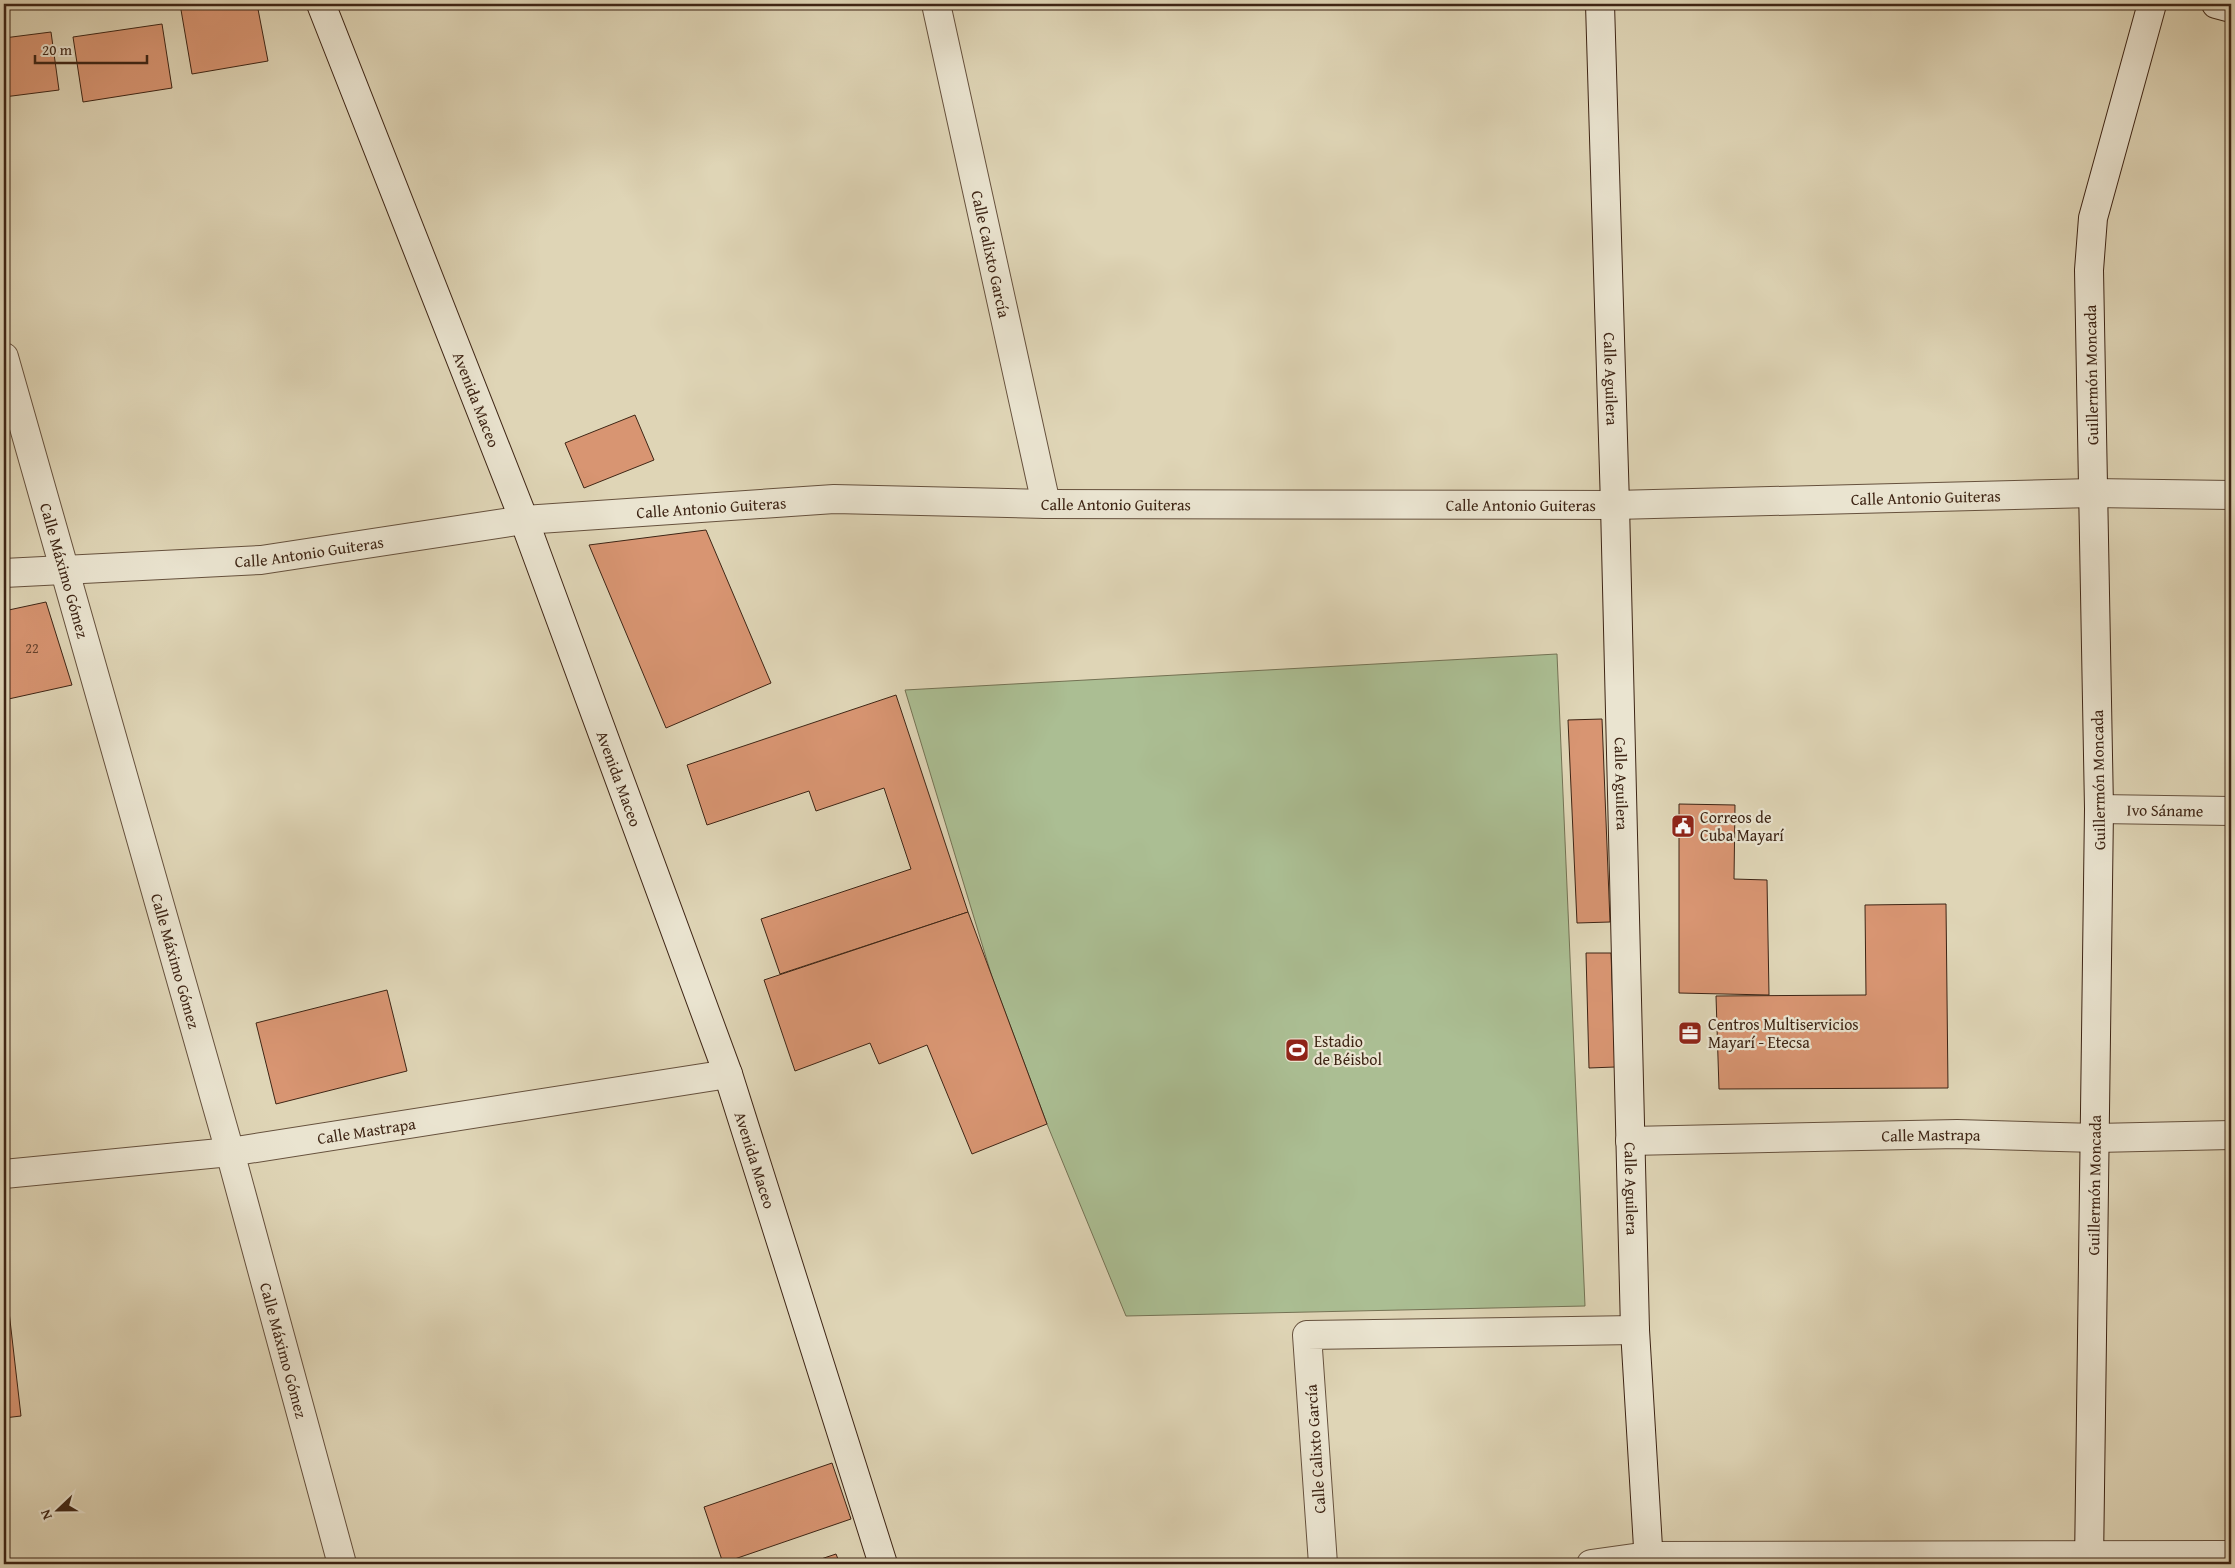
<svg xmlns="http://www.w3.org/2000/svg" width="2235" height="1568" viewBox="0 0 2235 1568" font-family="'Gentium Book Plus',serif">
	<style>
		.green { fill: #abbe93; stroke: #747254 }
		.building { fill: #d89572; stroke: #3e2515 }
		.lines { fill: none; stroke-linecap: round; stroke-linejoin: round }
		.street-casing { stroke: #66513d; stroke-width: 30 }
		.secondary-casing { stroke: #3e2515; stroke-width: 30 }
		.street { stroke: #eae4d0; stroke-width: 28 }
		.secondary { stroke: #eae4d0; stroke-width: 28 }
		.labels { text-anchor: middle; stroke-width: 4.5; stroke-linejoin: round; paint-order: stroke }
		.number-label { font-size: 14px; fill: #64412c }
		.street-label { font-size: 16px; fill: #3e2515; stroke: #eae4d0 }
		.poi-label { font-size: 16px; fill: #3e2515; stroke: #eae4d0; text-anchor: start }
	</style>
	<rect width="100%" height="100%" fill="#dfd5b6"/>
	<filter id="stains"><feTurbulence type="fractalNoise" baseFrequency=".004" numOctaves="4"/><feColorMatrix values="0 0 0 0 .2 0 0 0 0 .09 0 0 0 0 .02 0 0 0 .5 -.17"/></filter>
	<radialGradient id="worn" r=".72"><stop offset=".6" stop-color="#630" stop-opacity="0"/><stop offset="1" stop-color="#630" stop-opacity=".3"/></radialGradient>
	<path class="green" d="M1557,654L1585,1306L1126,1316L1047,1124L992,977L905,690Z"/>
	<g class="building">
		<path d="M180,4H257L268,61L192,74Z"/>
		<path d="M162,24L172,88L83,102L73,37Z"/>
		<path d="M51,32L59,90L4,97V38Z"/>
		<path d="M635,415L654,460L584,488L565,443Z"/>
		<path d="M706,530L771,683L666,728L589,545Z"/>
		<path d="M46,602L72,685L4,700V611Z"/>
		<path d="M896,695L968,912L780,974L761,919L911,869L884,788L816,811L809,791L707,825L687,765Z"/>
		<path d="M1602,719L1610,922L1577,923L1568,720Z"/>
		<path d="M1679,804L1735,805L1734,879L1767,880L1769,995L1679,993Z"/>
		<path d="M1946,904L1948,1088L1719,1089L1716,996L1866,995L1865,905Z"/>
		<path d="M968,912L1047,1124L972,1154L927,1045L879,1064L870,1043L795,1071L764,980Z"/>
		<path d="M1586,953H1611L1615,1067L1589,1068Z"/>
		<path d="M387,990L407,1071L276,1104L256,1023Z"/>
		<path d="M4,1268L21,1416L4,1418Z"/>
		<path d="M832,1463L851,1519L723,1563L704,1507Z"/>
		<path d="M836,1554L840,1564H806Z"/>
	</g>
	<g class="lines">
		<g class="street-casing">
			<g id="street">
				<path id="s1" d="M936,4L1046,504"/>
				<path id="s2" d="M4,357L230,1152L342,1564"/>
				<path id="s3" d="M4,573L261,560L524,520L834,499L1046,504L1615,505L2093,493L2231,495"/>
				<path id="s4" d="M2099,809L2231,811"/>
				<path id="s5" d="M1630,1141L1957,1134L2096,1138L2231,1135"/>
				<path id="s6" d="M4,1174L230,1152L728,1074"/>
				<path d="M1323,1564L1307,1335L1635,1330"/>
				<path d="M1591,1564L1648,1556L2231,1555"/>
			</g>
		</g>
		<g class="secondary-casing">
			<g id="secondary">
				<path id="s7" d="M321,4L524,520L728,1074L883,1564"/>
				<path id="s8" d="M1600,4L1615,505L1635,1330L1649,1564"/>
				<path d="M2216,4L2231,8"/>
				<path id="s9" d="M2089,1564L2099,809L2089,270L2093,218L2152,4"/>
			</g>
		</g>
		<use href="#street" class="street"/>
		<use href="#secondary" class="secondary"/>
	</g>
	<defs>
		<g id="civic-square" transform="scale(1.25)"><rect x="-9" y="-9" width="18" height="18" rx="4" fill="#8f2418" stroke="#eae4d0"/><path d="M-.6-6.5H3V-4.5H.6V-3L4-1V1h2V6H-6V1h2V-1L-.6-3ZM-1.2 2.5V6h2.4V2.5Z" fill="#fff"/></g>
		<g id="office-square" transform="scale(1.25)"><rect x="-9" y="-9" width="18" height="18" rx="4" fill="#8f2418" stroke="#eae4d0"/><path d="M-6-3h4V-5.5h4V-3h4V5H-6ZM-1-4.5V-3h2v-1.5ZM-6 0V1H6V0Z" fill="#fff"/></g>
		<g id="stadium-square" transform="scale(1.25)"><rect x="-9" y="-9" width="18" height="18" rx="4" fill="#8f2418" stroke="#eae4d0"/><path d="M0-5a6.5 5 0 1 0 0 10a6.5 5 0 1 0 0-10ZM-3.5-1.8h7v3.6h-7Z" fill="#fff"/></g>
	</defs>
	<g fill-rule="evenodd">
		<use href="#civic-square" x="1683" y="826"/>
		<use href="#office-square" x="1690" y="1033"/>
		<use href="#stadium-square" x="1297" y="1050"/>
	</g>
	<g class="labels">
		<g class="number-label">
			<text x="32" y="653">22</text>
		</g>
		<g class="street-label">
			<text dy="6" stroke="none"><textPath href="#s1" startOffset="256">Calle Calixto García</textPath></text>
			<text transform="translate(2091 375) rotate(-91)" y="6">Guillermón Moncada</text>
			<text dy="6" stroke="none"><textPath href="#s8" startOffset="375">Calle Aguilera</textPath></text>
			<text dy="6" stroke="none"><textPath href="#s7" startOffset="425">Avenida Maceo</textPath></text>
			<text dy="6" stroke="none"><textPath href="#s3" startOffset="1926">Calle Antonio Guiteras</textPath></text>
			<text dy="6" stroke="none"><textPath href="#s3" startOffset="1116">Calle Antonio Guiteras</textPath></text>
			<text dy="6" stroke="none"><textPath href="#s3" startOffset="1521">Calle Antonio Guiteras</textPath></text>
			<text dy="6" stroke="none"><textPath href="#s3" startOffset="711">Calle Antonio Guiteras</textPath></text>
			<text dy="6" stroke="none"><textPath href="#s3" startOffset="306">Calle Antonio Guiteras</textPath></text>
			<text dy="6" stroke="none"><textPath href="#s2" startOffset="222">Calle Máximo Gómez</textPath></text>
			<text dy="6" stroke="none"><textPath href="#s7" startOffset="830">Avenida Maceo</textPath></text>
			<text transform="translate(2098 780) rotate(-91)" y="6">Guillermón Moncada</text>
			<text dy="6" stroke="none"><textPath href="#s8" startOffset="780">Calle Aguilera</textPath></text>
			<text dy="6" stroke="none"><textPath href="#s4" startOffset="66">Ivo Sáname</textPath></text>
			<text dy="6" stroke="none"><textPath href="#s2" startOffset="628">Calle Máximo Gómez</textPath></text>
			<text dy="6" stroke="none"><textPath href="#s6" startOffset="365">Calle Mastrapa</textPath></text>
			<text dy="6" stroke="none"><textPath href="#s5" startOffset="301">Calle Mastrapa</textPath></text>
			<text dy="6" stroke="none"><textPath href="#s7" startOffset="1235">Avenida Maceo</textPath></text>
			<text dy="6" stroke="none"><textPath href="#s9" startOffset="379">Guillermón Moncada</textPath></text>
			<text dy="6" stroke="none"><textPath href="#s8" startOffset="1185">Calle Aguilera</textPath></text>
			<text dy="6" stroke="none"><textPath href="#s2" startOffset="1032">Calle Máximo Gómez</textPath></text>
			<text transform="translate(1315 1449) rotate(-94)" y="6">Calle Calixto García</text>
		</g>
		<g class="poi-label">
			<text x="1700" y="823">Correos de<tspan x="1700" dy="18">Cuba Mayarí</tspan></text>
			<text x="1708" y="1030">Centros Multiservicios<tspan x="1708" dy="18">Mayarí - Etecsa</tspan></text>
			<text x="1314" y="1047">Estadio<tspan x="1314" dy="18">de Béisbol</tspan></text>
		</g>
	</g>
	<rect width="2235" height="1568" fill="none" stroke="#dfd5b6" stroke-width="20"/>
	<rect x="5" y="5" width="2225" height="1558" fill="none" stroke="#3e2515" stroke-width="2.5"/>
	<rect x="10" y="10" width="2215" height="1548" fill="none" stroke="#3e2515"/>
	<g transform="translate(58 1510) rotate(248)" stroke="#eae4d0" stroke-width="4" paint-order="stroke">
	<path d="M0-4L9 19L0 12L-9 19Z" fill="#3e2515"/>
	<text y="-8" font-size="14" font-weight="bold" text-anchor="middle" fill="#3e2515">N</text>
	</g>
	<path d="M35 55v8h112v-8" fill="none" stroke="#3e2515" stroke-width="2.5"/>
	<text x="42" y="55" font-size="15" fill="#3e2515" stroke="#eae4d0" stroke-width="4" paint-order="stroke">20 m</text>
	<rect width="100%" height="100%" filter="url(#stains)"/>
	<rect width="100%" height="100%" fill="url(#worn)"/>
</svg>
